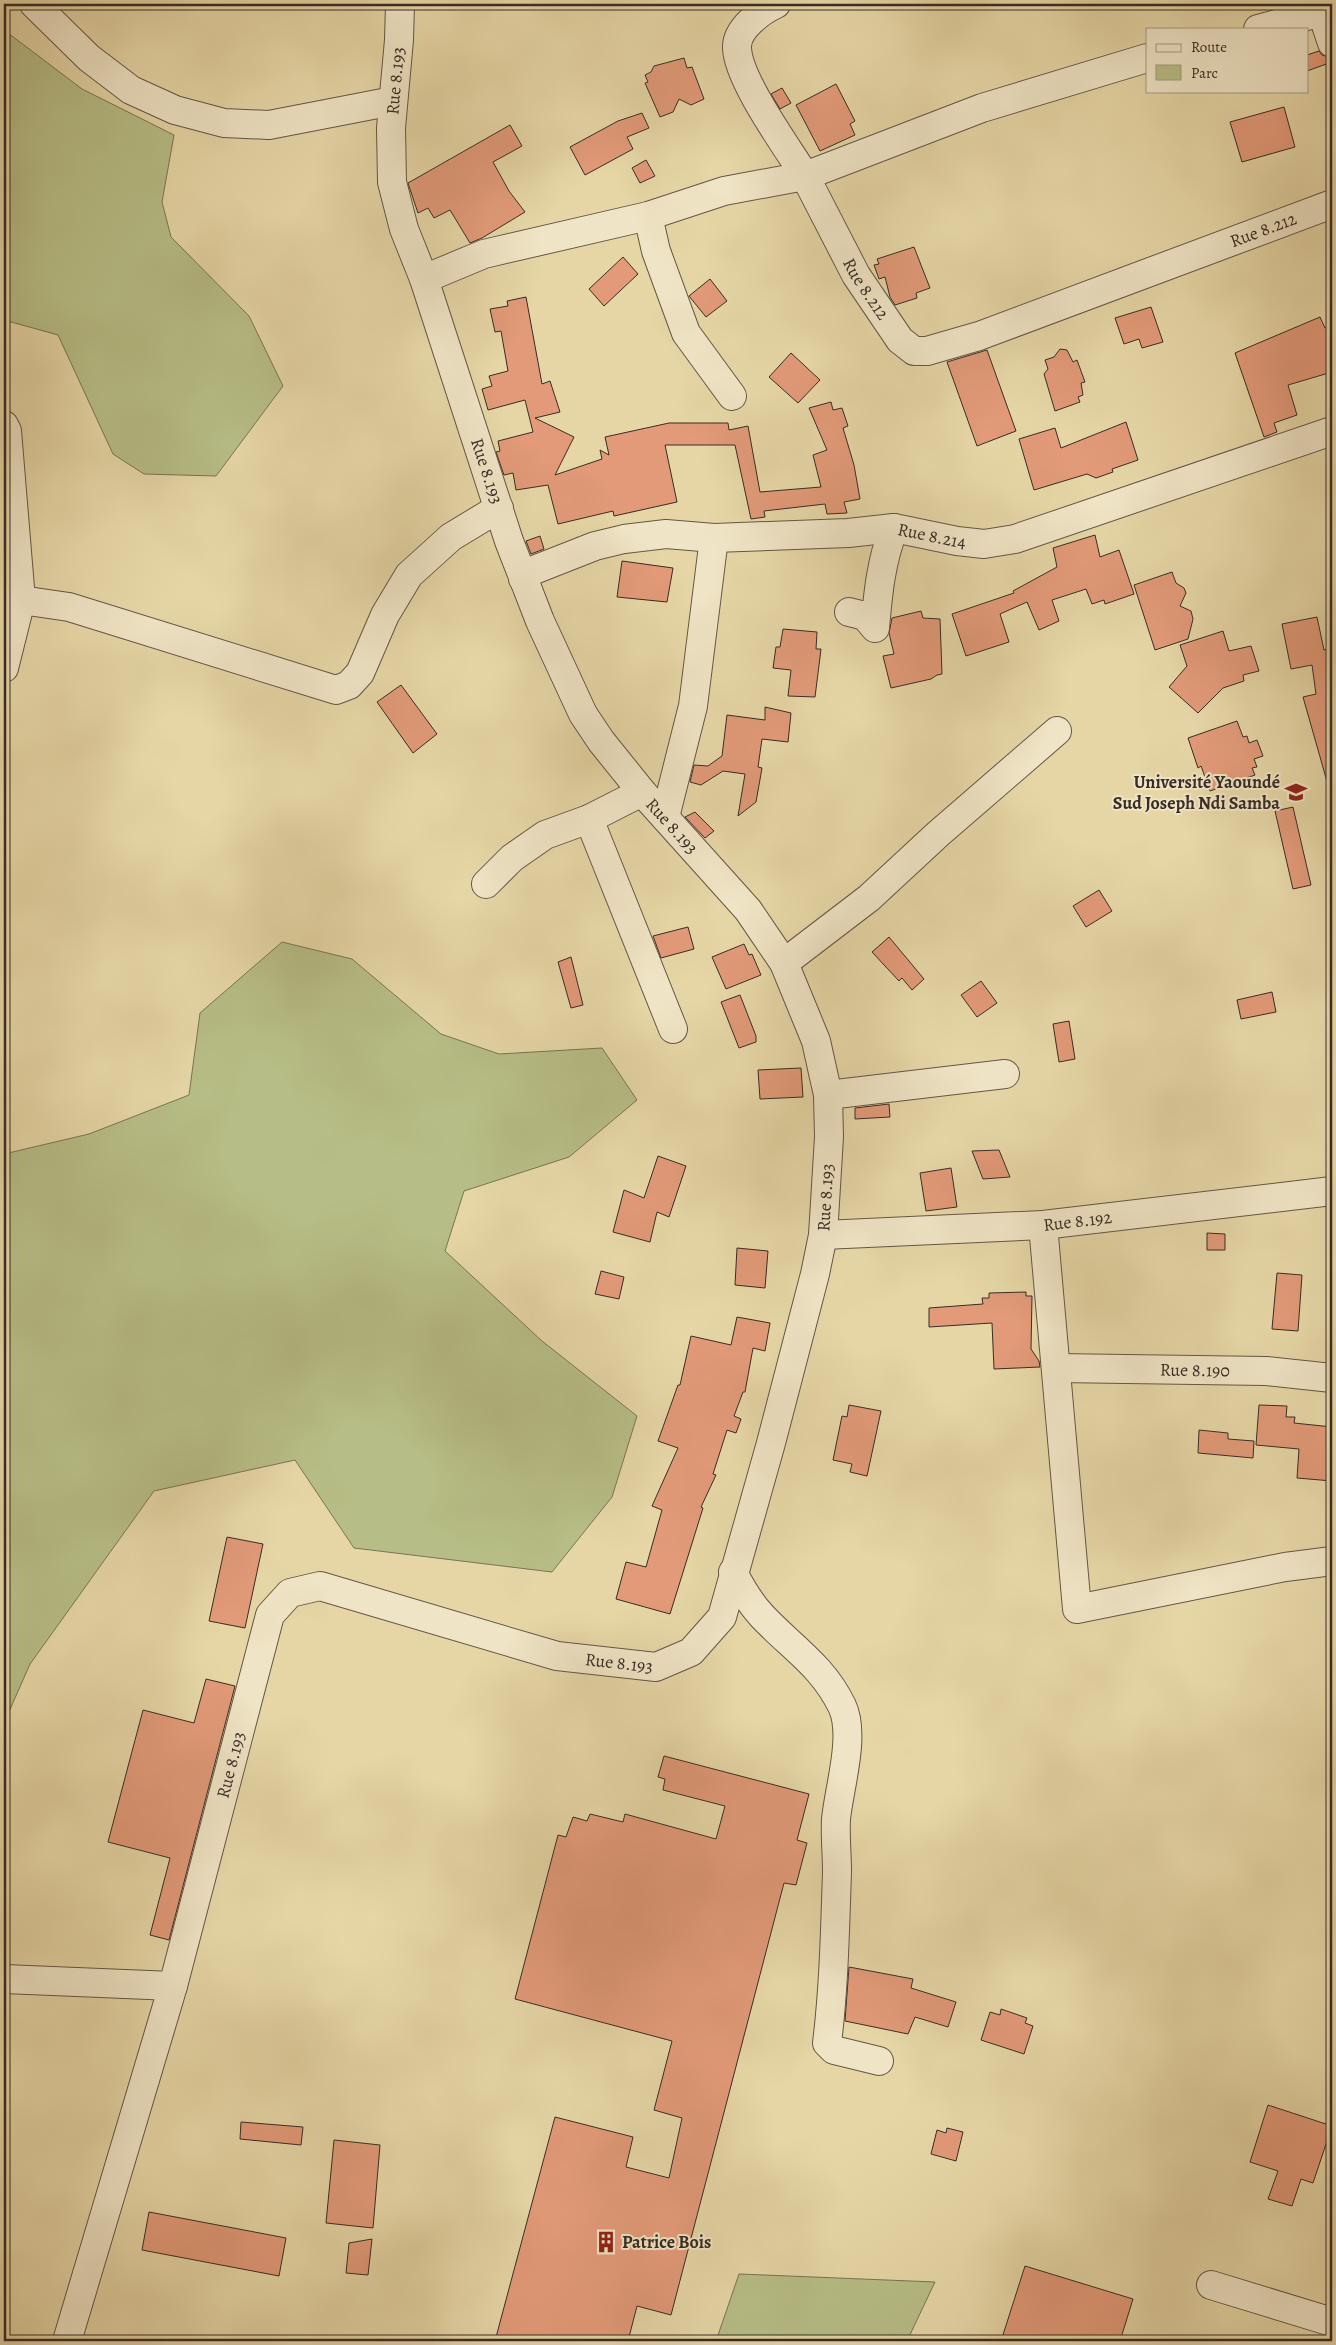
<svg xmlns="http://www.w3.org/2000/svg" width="1336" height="2345" viewBox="0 0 1336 2345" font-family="Alegreya,serif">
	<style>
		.green { fill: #b7bd86; stroke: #787456 }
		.building { fill: #e29a78; stroke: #382c26 }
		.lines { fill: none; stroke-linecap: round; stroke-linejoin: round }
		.minor-casing { stroke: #645646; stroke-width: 30 }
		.minor { stroke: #efe4c5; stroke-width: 28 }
		.labels { text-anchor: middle; stroke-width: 4; stroke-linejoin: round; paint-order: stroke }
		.street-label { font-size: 18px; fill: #382c26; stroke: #efe4c5 }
		.poi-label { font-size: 18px; font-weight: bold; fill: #382c26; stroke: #efe4c5; text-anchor: end }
	</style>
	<rect width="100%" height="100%" fill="#e6d6a6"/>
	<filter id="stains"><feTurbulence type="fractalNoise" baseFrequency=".004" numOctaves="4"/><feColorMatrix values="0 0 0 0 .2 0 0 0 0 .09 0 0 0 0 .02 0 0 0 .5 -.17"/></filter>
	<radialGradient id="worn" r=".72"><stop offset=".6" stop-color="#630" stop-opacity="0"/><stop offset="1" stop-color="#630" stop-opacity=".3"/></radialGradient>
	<g class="green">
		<path d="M4,30L82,89L174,135L162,202L171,237L249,316L283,386L216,476L144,474L113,454L58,335L4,320Z"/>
		<path d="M282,942L352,959L441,1034L499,1054L602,1048L637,1100L569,1157L464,1191L445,1251L542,1341L637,1416L612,1497L552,1572L354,1548L295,1460L154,1491L30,1664L4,1723V1154L89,1134L189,1095L200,1013Z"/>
		<path d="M739,2274H740L935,2282L907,2341H716Z"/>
	</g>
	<g class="building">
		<path d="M1319,51L1322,55L1332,58V62L1307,71V55Z"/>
		<path d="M684,58L687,68L692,67L704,99L691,105L679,99L673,112L660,117L645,83L648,82L645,75L651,72L654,66Z"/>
		<path d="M836,84L855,121L850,124L855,135L820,151L796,105Z"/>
		<path d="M782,88L791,103L780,109L771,94Z"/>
		<path d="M1284,107L1295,147L1242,162L1230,122Z"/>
		<path d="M642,113L649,128L627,137L633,149L585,175L570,147L618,121Z"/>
		<path d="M510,125L522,146L493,162L509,191L525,212L482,238L470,243L450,210L434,218L428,208L418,213L408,183Z"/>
		<path d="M646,160L655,176L640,183L632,168Z"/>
		<path d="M914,247L930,288L916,293L917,298L895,305L890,297L885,277L879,279L874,265L879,264L877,259Z"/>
		<path d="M623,257L638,274L604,306L589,289Z"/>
		<path d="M710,279L727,301L706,317L689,296Z"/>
		<path d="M526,297L542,384L550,381L560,412L535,418L574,437L555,475L602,459L600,450L609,455L605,437L669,423H728L729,430L748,426L760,492L821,487L813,455L827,450L809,408L831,402L833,410L842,408L848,426L843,428L854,465L860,499L844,502L847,513L827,514L825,504L764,511L765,517L751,519L735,445H665L677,502L614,516L613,511L558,524L548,485L516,490L513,473L504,475L496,452L500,451L498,441L533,432L525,400L488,410L482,389L492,386L489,376L508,371L501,331L495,332L490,309L508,306L507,301Z"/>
		<path d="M1151,307L1163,342L1142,348L1139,339L1124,344L1115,318Z"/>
		<path d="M1320,317L1325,328L1332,326V372L1288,385L1297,415L1274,423L1277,432L1264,437L1235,353Z"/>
		<path d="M1060,349L1067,350L1073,362L1077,360L1085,382L1081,383L1083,395L1078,397L1080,402L1055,411L1044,374L1048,369L1045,360L1054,357Z"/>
		<path d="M987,350L1016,431L977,446L947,362Z"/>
		<path d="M791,353L820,380L798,403L769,377Z"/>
		<path d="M1126,422L1138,460L1112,469L1113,472L1096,478L1087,474L1034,490L1019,439L1055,428L1061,448Z"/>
		<path d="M1095,535L1100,557L1119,550L1134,594L1105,604L1104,600L1092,604L1086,589L1052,600L1059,621L1039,630L1027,602L1000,614L1009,642L966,656L952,614L1014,593L1013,591L1057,567L1053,548Z"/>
		<path d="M540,536L544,549L531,554L526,541Z"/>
		<path d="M622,561L673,568L667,602L617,597Z"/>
		<path d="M1172,572L1176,583L1184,588L1186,593L1180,606L1191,611L1193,619L1188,639L1155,650L1134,585Z"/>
		<path d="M921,611L923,618L940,619L942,674L937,675L931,679L891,688L883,656L894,654L889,633L892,618Z"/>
		<path d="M1317,617L1324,650L1328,649L1332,676V784L1328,785L1303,697L1316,694L1312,665L1291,669L1282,624Z"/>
		<path d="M783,629L817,632L816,649H821L815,697L788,696L791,670L773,668L776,647H780Z"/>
		<path d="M1223,631L1229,651L1251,646L1259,671L1243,675L1244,681L1223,688L1198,713L1169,687L1187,666L1180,645Z"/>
		<path d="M401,685L437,734L413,753L377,702Z"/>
		<path d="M765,707L791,713L788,742L762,739L758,767L762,768L756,802L738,816L745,774L723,771L701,785L690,782L694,765L708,766L722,756L727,715L765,720Z"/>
		<path d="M1237,721L1243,737L1247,736L1249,743L1257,740L1263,756L1254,759L1257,767L1252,768L1255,775L1210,791L1201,766L1198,768L1188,738Z"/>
		<path d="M1293,807L1311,885L1293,889L1275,811Z"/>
		<path d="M695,812L714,831L705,838L685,817Z"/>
		<path d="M1099,890L1112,911L1086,927L1073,906Z"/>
		<path d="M688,927L694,949L661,958L653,936Z"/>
		<path d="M889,937L924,979L912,990L902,978L899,981L872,952Z"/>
		<path d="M744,944L749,955L752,954L761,975L726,989L712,957Z"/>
		<path d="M571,957L583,1005L571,1008L558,962Z"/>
		<path d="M981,981L997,1003L977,1017L961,995Z"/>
		<path d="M1272,992L1276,1012L1241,1019L1237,1000Z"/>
		<path d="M740,995L756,1036V1042L739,1048L721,1002Z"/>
		<path d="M1069,1021L1075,1059L1059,1062L1053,1024Z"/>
		<path d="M801,1068L803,1097L760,1099L758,1070Z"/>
		<path d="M889,1104L890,1117L855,1119V1108Z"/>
		<path d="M999,1150L1010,1177L983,1179L972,1151Z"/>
		<path d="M658,1156L686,1166L669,1217L657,1212L650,1242L613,1232L624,1190L644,1198Z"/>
		<path d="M951,1168L957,1207L926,1211L920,1173Z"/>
		<path d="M1207,1233L1225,1234V1250H1207Z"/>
		<path d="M737,1248L768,1251L765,1288L735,1285Z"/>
		<path d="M601,1271L624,1277L619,1299L595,1294Z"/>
		<path d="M1277,1273L1302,1275L1298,1331L1272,1329Z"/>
		<path d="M1026,1292V1296H1032L1031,1349L1039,1361L1040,1367L994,1369L992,1323L929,1327V1308L983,1304L982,1298H989V1293Z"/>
		<path d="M737,1317L770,1323L765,1351L753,1348L745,1392H743L734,1416L741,1419L736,1433L727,1430L713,1474L716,1475L701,1507L703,1508L670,1614L616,1599L626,1562L646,1567L662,1510L652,1506L678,1448L658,1441L678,1385H680L691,1336L731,1345Z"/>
		<path d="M849,1405L881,1411L867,1476L850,1472L852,1464L833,1460L842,1416L847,1417Z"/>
		<path d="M1259,1405L1287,1406L1286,1417H1295L1294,1423L1332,1427V1481L1297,1478L1299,1449L1256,1445Z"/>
		<path d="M1199,1430L1228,1433V1439L1254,1441L1253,1458L1198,1453Z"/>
		<path d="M227,1537L263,1544L245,1628L209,1621Z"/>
		<path d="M206,1679L235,1686L169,1940L150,1935L170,1858L108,1842L143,1710L194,1723Z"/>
		<path d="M664,1756L809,1794L797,1840L807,1843L796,1885L784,1883L671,2315L637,2306L628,2341H495L555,2117L633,2137L626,2167L669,2178L682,2118L654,2110L672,2041L515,1999L558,1835L566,1837L573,1817L587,1821L590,1814L623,1822L625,1814L716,1839L725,1806L663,1790L665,1779L658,1777Z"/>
		<path d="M849,1967L913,1979L911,1988L956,2002L948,2027L915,2017L908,2034L845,2021Z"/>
		<path d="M1001,2009L1027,2018L1025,2023L1033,2026L1024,2054L981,2040L990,2012L1000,2015Z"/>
		<path d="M1268,2105L1332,2126L1313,2183L1301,2179L1292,2206L1268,2199L1278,2171L1250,2162Z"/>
		<path d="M241,2122L303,2127L301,2145L240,2139Z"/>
		<path d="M947,2128L963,2132L956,2161L931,2154L937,2130L946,2133Z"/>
		<path d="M334,2140L380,2145L373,2228L326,2223Z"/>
		<path d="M149,2212L286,2238L279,2276L142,2250Z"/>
		<path d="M372,2239L368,2275L346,2273L349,2243Z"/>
		<path d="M1025,2266L1133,2299L1120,2341H1001Z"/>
	</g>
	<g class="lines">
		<g class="minor-casing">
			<g id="minor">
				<path d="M34,4L89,58L131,90L175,110L224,123L269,125L393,101"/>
				<path d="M776,4C761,11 736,29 737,48C738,80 787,147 805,176L982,108L1147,58"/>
				<path d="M1319,4L1332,43"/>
				<path d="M1258,29L1322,12"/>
				<path d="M648,216L656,251L686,333L732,396"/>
				<path id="s1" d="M424,279L484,254L648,216L724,191L805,176L856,275L900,340L914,351H927L979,336L1332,204"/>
				<path d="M4,425L7,431L21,600"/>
				<path id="s2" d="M523,579L534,570L595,546L624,539L666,534L714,538L848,533L894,528L957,541L984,544L1015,539L1332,431"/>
				<path d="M849,612L865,616L875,628C878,593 881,561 894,528"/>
				<path d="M4,668L21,600L69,607L336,690L349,685L360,673L385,615L409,575L451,537L499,508"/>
				<path d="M665,817L693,706L714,538"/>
				<path d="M589,819L673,1029"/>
				<path d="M486,884L512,858L545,835L589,819L642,792"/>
				<path d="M784,963L869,898L938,834L1057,731"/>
				<path d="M828,1095L1005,1074"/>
				<path d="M1043,1225L1077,1609L1285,1567L1332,1561"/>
				<path id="s3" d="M823,1235L1043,1225L1332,1191"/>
				<path id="s4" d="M1056,1368L1266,1371L1332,1378"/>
				<path d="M733,1572C741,1588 750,1603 762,1616C792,1648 822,1665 842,1706C856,1735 839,1788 836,1819C835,1836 837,1854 837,1872C835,1929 834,1987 827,2043L834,2050L879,2061"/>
				<path d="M4,1979L173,1986"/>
				<path d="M1211,2285L1332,2322"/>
				<path id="s5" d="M67,2341L173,1986L270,1615L290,1593L320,1586L557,1656L656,1667L691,1652L722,1617L771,1443L815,1274L823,1235L829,1137L828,1095L816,1041L784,963L748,910L642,792L601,741L583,714L540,621L509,541L424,279L404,229L392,182L391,128L399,40L400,4"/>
			</g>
		</g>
		<use href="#minor" class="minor"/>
	</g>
	<defs>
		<g id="university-bare" transform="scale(1.725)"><path d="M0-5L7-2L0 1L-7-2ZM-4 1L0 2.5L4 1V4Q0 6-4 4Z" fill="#8f2418" stroke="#efe4c5" stroke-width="2.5" paint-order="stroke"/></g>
		<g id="building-bare" transform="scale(1.725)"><path d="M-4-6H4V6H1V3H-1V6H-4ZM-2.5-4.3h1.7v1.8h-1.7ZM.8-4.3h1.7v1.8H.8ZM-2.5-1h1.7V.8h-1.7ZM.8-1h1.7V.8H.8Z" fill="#8f2418" stroke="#efe4c5" stroke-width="2.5" paint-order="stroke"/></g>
	</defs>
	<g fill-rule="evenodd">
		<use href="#university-bare" x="1296" y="792"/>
		<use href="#building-bare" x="606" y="2242"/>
	</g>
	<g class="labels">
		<g class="street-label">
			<text dy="6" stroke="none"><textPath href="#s5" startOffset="2909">Rue 8.193</textPath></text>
			<text dy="6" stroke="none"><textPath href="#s1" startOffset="974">Rue 8.212</textPath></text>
			<text dy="6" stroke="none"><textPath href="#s1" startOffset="524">Rue 8.212</textPath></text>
			<text transform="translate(487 471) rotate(72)" y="6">Rue 8.193</text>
			<text dy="6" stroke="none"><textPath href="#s2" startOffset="419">Rue 8.214</textPath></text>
			<text transform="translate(672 826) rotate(48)" y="6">Rue 8.193</text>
			<text dy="6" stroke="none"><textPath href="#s5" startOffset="1679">Rue 8.193</textPath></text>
			<text dy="6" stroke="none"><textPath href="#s3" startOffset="255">Rue 8.192</textPath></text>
			<text dy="6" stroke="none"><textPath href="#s4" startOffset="139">Rue 8.190</textPath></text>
			<text dy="6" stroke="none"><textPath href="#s5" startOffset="1124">Rue 8.193</textPath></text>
			<text dy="6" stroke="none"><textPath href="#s5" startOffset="599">Rue 8.193</textPath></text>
		</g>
		<g class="poi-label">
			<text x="1280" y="788">Université Yaoundé<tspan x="1280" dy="21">Sud Joseph Ndi Samba</tspan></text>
			<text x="622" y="2248" text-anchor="start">Patrice Bois</text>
		</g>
	</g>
	<rect width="1336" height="2345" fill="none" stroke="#e6d6a6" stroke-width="20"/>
	<rect x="5" y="5" width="1326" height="2335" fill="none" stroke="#382c26" stroke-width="2.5"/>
	<rect x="10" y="10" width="1316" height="2325" fill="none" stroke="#382c26"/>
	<rect x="1146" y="28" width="162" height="65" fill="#efe4c5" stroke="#a69a85"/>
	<rect x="1156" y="44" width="25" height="8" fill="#efe4c5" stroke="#a69a85"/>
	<text x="1191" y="52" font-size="15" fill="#382c26">Route</text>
	<rect x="1156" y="65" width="25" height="15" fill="#b7bd86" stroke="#a69a85"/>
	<text x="1191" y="78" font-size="15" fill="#382c26">Parc</text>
	<rect width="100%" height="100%" filter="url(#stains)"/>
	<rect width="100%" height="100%" fill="url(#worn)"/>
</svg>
